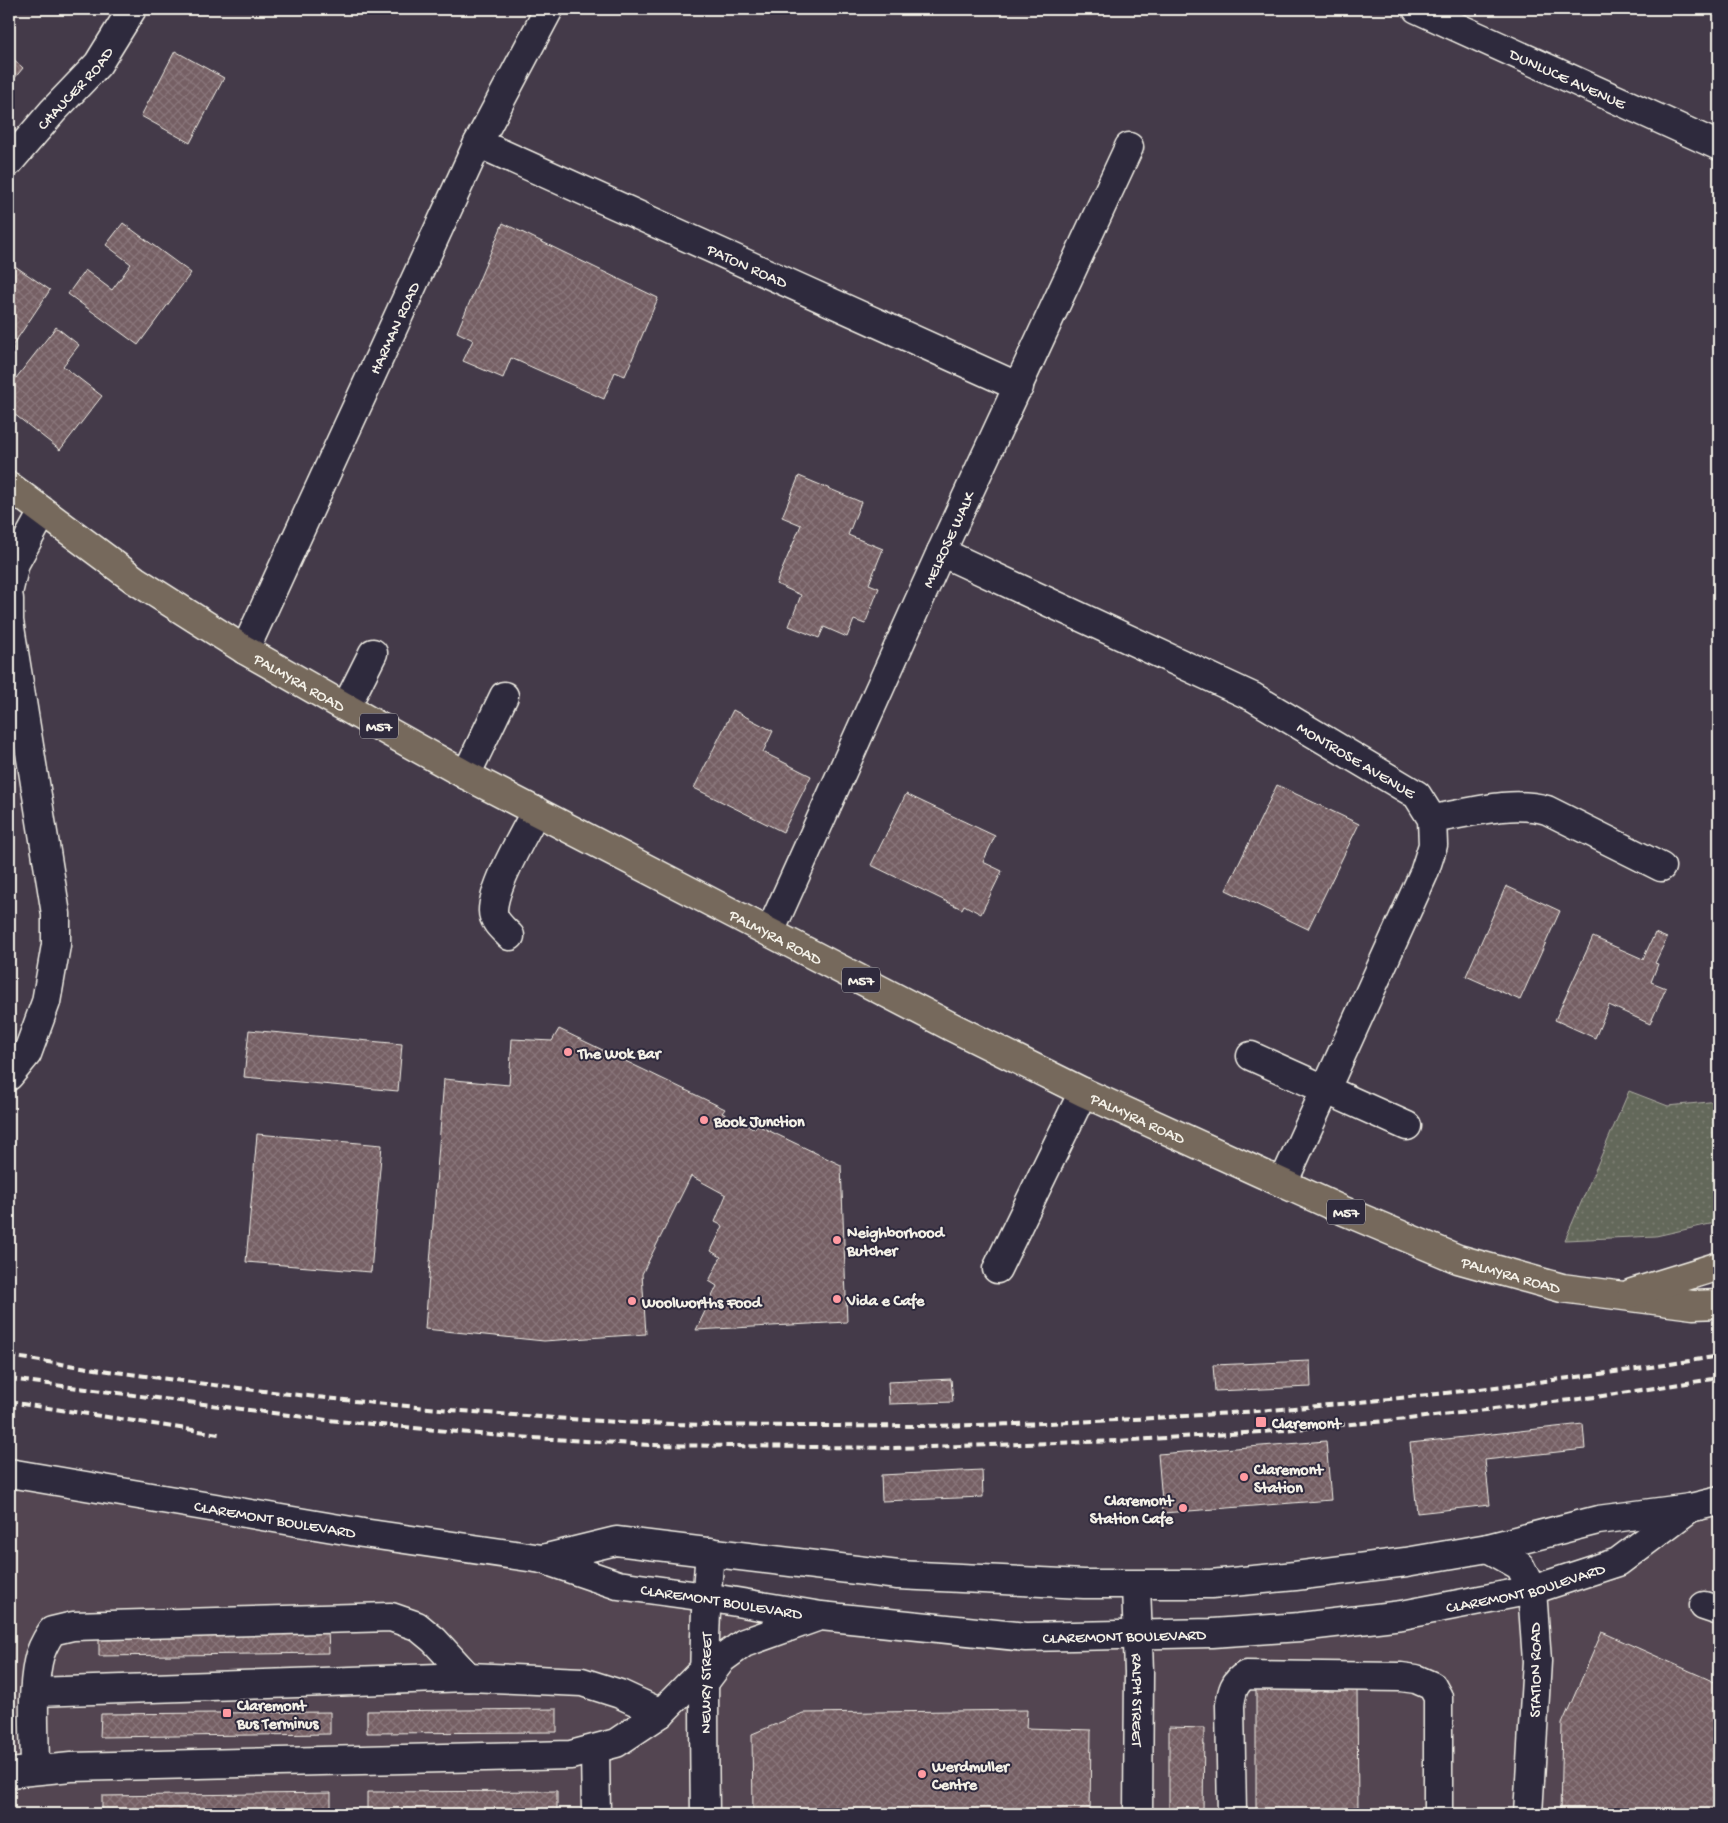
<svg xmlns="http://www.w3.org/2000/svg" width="1728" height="1823" viewBox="0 0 1728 1823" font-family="'Gochi Hand',sans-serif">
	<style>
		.built { fill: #534551 }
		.grass { fill: url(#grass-dots); stroke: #acaca1 }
		.building { fill: url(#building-cross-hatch); stroke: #f4f1e8 }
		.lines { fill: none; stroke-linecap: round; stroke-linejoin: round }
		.minor-casing { stroke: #f4f1e8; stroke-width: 31 }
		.major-casing { stroke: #f4f1e8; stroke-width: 31 }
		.minor { stroke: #2f2a3d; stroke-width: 28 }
		.major { stroke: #76695c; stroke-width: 28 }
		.rail { stroke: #f4f1e8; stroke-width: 4; stroke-dasharray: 8 4; stroke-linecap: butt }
		.poi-dot { fill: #ff9aa2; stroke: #2f2a3d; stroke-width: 2 }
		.labels { text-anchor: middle; stroke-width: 4; stroke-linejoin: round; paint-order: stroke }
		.shield { fill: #2f2a3d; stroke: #b9b5b5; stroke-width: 1 }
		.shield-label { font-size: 15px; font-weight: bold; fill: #f4f1e8 }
		.street-label { font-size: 16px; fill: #f4f1e8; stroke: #2f2a3d }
		.poi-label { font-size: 16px; font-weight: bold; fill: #f4f1e8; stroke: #2f2a3d; text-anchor: start }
	</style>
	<defs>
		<pattern id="grass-dots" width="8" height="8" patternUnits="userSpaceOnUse" patternTransform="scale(1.25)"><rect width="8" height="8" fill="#64685a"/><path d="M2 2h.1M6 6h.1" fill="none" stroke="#7b7e72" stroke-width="1.8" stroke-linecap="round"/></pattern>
		<pattern id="building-cross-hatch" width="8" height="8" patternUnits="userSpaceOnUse" patternTransform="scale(1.25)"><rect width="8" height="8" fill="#755e64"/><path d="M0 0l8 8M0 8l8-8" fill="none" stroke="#89767a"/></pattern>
	</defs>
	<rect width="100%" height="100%" fill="#443a49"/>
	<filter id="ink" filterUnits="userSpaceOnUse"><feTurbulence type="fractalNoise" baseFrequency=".02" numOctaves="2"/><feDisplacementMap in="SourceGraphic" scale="10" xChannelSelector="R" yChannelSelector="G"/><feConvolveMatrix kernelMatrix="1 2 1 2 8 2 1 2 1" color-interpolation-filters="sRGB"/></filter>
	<g filter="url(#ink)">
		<path class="built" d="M9,1473L618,1585L1085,1635L1532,1590L1719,1501V1814H9Z"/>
		<path class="grass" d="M1629,1091L1668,1106L1719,1101V1222L1656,1236L1565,1240Z"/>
		<g class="building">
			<path d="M175,51L224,78L190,143L141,116Z"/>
			<path d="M9,55L23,68L9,85Z"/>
			<path d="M123,223L191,273L138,345L68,294L85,270L112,290L131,264L106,245Z"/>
			<path d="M503,223L658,298L625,376L615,372L604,399L511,358L503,378L463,361L473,340L457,332Z"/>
			<path d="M9,262L50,290L13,345L14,353L9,361Z"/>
			<path d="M56,327L79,345L63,366L102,396L60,450L9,410V387Z"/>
			<path d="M799,476L861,502L848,535L883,549L869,584L879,588L865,624L854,620L847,637L824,627L819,638L789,626L801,595L776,584L801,525L782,517Z"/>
			<path d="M733,710L773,731L763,752L811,776L783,832L694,788Z"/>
			<path d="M1277,785L1359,824L1308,929L1226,890Z"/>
			<path d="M906,794L995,836L983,862L1002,871L981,914L964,905L962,909L871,865Z"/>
			<path d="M1506,886L1560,911L1520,1000L1466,976Z"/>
			<path d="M1655,933L1667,938L1655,963L1658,964L1651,982L1666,988L1650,1024L1609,1005L1595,1038L1555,1020L1593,937L1643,959Z"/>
			<path d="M559,1029L725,1109L722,1113L755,1129L757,1125L841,1165L847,1322L696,1330L717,1286L709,1281L721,1257L711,1251L723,1226L715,1222L726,1195L691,1176L642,1274L646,1334L544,1341L425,1329L444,1079L509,1085L512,1039L552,1041Z"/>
			<path d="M249,1030L402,1044L398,1091L244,1077Z"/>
			<path d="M257,1134L382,1145L371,1272L246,1262Z"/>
			<path d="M1310,1361L1311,1387L1215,1391L1213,1365Z"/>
			<path d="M951,1379L953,1402L889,1404L888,1382Z"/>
			<path d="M1583,1424L1585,1449L1485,1460L1490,1505L1417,1513L1410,1443Z"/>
			<path d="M1326,1441L1331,1500L1163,1513L1158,1454Z"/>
			<path d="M982,1470L983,1497L882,1501L881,1475Z"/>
			<path d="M9,1524L12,1662L9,1663Z"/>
			<path d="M328,1630L329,1653L99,1656V1633Z"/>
			<path d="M1602,1632L1719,1684V1814H1560L1562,1724Z"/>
			<path d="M1357,1686L1358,1814H1256V1687H1297V1692H1316V1687Z"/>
			<path d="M557,1709V1732L367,1733V1711Z"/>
			<path d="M1027,1710L1026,1728L1091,1730L1090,1814H753L752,1734L803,1713Z"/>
			<path d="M330,1712V1734L100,1737L101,1714Z"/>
			<path d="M1169,1727L1204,1728L1203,1814H1169Z"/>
			<path d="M557,1791V1813L367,1814V1792Z"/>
			<path d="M331,1793V1814H102V1796Z"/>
		</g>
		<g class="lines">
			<g class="minor-casing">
				<g id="minor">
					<path id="s1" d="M1417,9L1719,146"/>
					<path id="s2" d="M478,143L1019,387"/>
					<path id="s3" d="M9,162L53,111L98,64L132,9"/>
					<path id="s4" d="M941,552L1253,697L1417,795L1432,819L1433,845L1424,873L1283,1183"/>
					<path d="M9,589L15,563L43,512"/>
					<path d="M9,599V621L56,914V945L46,1002L27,1054L9,1076"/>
					<path id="s5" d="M245,650L478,143L549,9"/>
					<path d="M346,707L373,653"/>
					<path d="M466,775L504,696"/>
					<path d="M1432,819C1470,813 1509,800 1547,810L1661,867"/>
					<path id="s6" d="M770,932L941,552L1129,147"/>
					<path d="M510,936C503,929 493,921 493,911C493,886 524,834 536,811"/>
					<path d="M1251,1056L1407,1126"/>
					<path d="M997,1269L1083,1092"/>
					<path id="s7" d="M9,1473L363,1533L542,1559L618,1585L706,1597L821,1616L1026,1637L1212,1633L1300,1627L1402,1615L1532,1590L1618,1562L1690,1508"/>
					<path d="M1488,1548L1520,1566L1532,1590L1537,1661L1528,1814"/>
					<path d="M542,1559L616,1541L898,1575L1084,1584H1211L1295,1576L1406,1562L1488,1548L1598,1520L1690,1508L1719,1501"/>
					<path id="s8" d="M1136,1585L1139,1672L1138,1814"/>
					<path d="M1704,1606L1719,1611"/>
					<path d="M704,1683L722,1659L744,1643L817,1617"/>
					<path d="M35,1692L468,1677L582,1682L620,1694L661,1713"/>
					<path d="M595,1750L596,1814"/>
					<path d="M35,1770C35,1735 31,1697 38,1662C40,1651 46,1640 52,1631L73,1626L391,1617L417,1626L434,1640L468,1677"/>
					<path d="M9,1773L71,1767L571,1755L616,1743L661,1713L705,1668"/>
					<path id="s9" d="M705,1814C704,1727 702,1639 710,1552"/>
					<path d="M1232,1814L1230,1705C1232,1691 1234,1682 1246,1675L1401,1677L1416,1679L1432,1686L1438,1697V1814"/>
				</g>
			</g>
			<g class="major-casing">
				<g id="major">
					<path id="s10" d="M9,486L135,580L245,650L380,727L466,775L952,1027L1083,1092L1344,1211L1458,1259L1562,1288L1693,1305L1719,1304"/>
					<path d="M1632,1293L1719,1266"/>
				</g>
			</g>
			<use href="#minor" class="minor"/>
			<use href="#major" class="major"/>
			<g class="rail">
				<path d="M9,1356C205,1387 403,1409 601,1421C675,1425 750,1426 825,1426C1044,1428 1263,1415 1480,1389C1560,1379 1640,1370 1719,1356"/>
				<path d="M9,1379L327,1420L502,1436L651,1445L894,1448L1118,1441L1261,1432L1408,1419L1596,1397L1719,1378"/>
				<path d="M9,1402L219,1434"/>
			</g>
		</g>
	</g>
	<g class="poi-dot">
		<circle cx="568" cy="1052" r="5"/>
		<circle cx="704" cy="1120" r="5"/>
		<circle cx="837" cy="1240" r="5"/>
		<circle cx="837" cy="1299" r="5"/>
		<circle cx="632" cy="1301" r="5"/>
		<rect x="1255" y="1416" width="12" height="12" rx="2.5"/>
		<circle cx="1244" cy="1477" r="5"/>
		<circle cx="1183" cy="1508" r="5"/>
		<rect x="222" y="1708" width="10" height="10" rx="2.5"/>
		<circle cx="922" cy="1774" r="5"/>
	</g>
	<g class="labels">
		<g class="shield">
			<rect x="360" y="713.5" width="38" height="25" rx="4"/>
			<rect x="842" y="967.5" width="38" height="25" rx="4"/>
			<rect x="1327" y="1199.5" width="38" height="25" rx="4"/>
		</g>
		<g class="shield-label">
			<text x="379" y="731">M57</text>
			<text x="861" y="985">M57</text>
			<text x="1346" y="1217">M57</text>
		</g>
		<g class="street-label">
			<text dy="6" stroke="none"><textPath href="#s1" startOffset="166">DUNLUCE AVENUE</textPath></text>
			<text dy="6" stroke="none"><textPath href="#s3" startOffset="99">CHAUCER ROAD</textPath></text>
			<text dy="6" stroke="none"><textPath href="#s2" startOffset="296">PATON ROAD</textPath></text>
			<text dy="6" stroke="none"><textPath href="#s5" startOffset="355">HARMAN ROAD</textPath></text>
			<text dy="6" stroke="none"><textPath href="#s6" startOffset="431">MELROSE WALK</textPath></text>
			<text dy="6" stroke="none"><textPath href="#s10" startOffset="351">PALMYRA ROAD</textPath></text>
			<text dy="6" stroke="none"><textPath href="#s4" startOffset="465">MONTROSE AVENUE</textPath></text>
			<text dy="6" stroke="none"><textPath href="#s10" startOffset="891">PALMYRA ROAD</textPath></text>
			<text dy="6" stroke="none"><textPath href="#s10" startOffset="1296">PALMYRA ROAD</textPath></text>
			<text dy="6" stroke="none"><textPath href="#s10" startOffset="1701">PALMYRA ROAD</textPath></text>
			<text dy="6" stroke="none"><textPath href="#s7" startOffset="270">CLAREMONT BOULEVARD</textPath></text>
			<text dy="6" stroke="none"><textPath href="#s7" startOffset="1535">CLAREMONT BOULEVARD</textPath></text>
			<text dy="6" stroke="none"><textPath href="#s7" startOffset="725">CLAREMONT BOULEVARD</textPath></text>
			<text dy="6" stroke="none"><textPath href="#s7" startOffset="1130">CLAREMONT BOULEVARD</textPath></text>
			<text transform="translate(1534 1670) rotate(-90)" y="6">STATION ROAD</text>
			<text dy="6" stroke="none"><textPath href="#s9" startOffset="131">NEWRY STREET</textPath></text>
			<text dy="6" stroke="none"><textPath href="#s8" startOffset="115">RALPH STREET</textPath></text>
		</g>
		<g class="poi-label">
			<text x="578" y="1058">The Wok Bar</text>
			<text x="714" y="1126">Book Junction</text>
			<text x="847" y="1237">Neighborhood<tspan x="847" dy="18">Butcher</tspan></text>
			<text x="847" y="1305">Vida e Cafe</text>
			<text x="642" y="1307">Woolworths Food</text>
			<text x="1272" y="1428">Claremont</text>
			<text x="1254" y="1474">Claremont<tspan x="1254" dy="18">Station</tspan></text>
			<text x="1173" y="1505" text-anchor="end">Claremont<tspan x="1173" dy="18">Station Cafe</tspan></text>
			<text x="237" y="1710">Claremont<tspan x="237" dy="18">Bus Terminus</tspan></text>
			<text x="932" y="1771">Werdmuller<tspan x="932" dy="18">Centre</tspan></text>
		</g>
	</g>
	<rect width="1728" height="1823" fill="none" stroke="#2f2a3d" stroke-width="30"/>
	<rect x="15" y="15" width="1698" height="1793" fill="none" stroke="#f4f1e8" stroke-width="2" filter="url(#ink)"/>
</svg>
